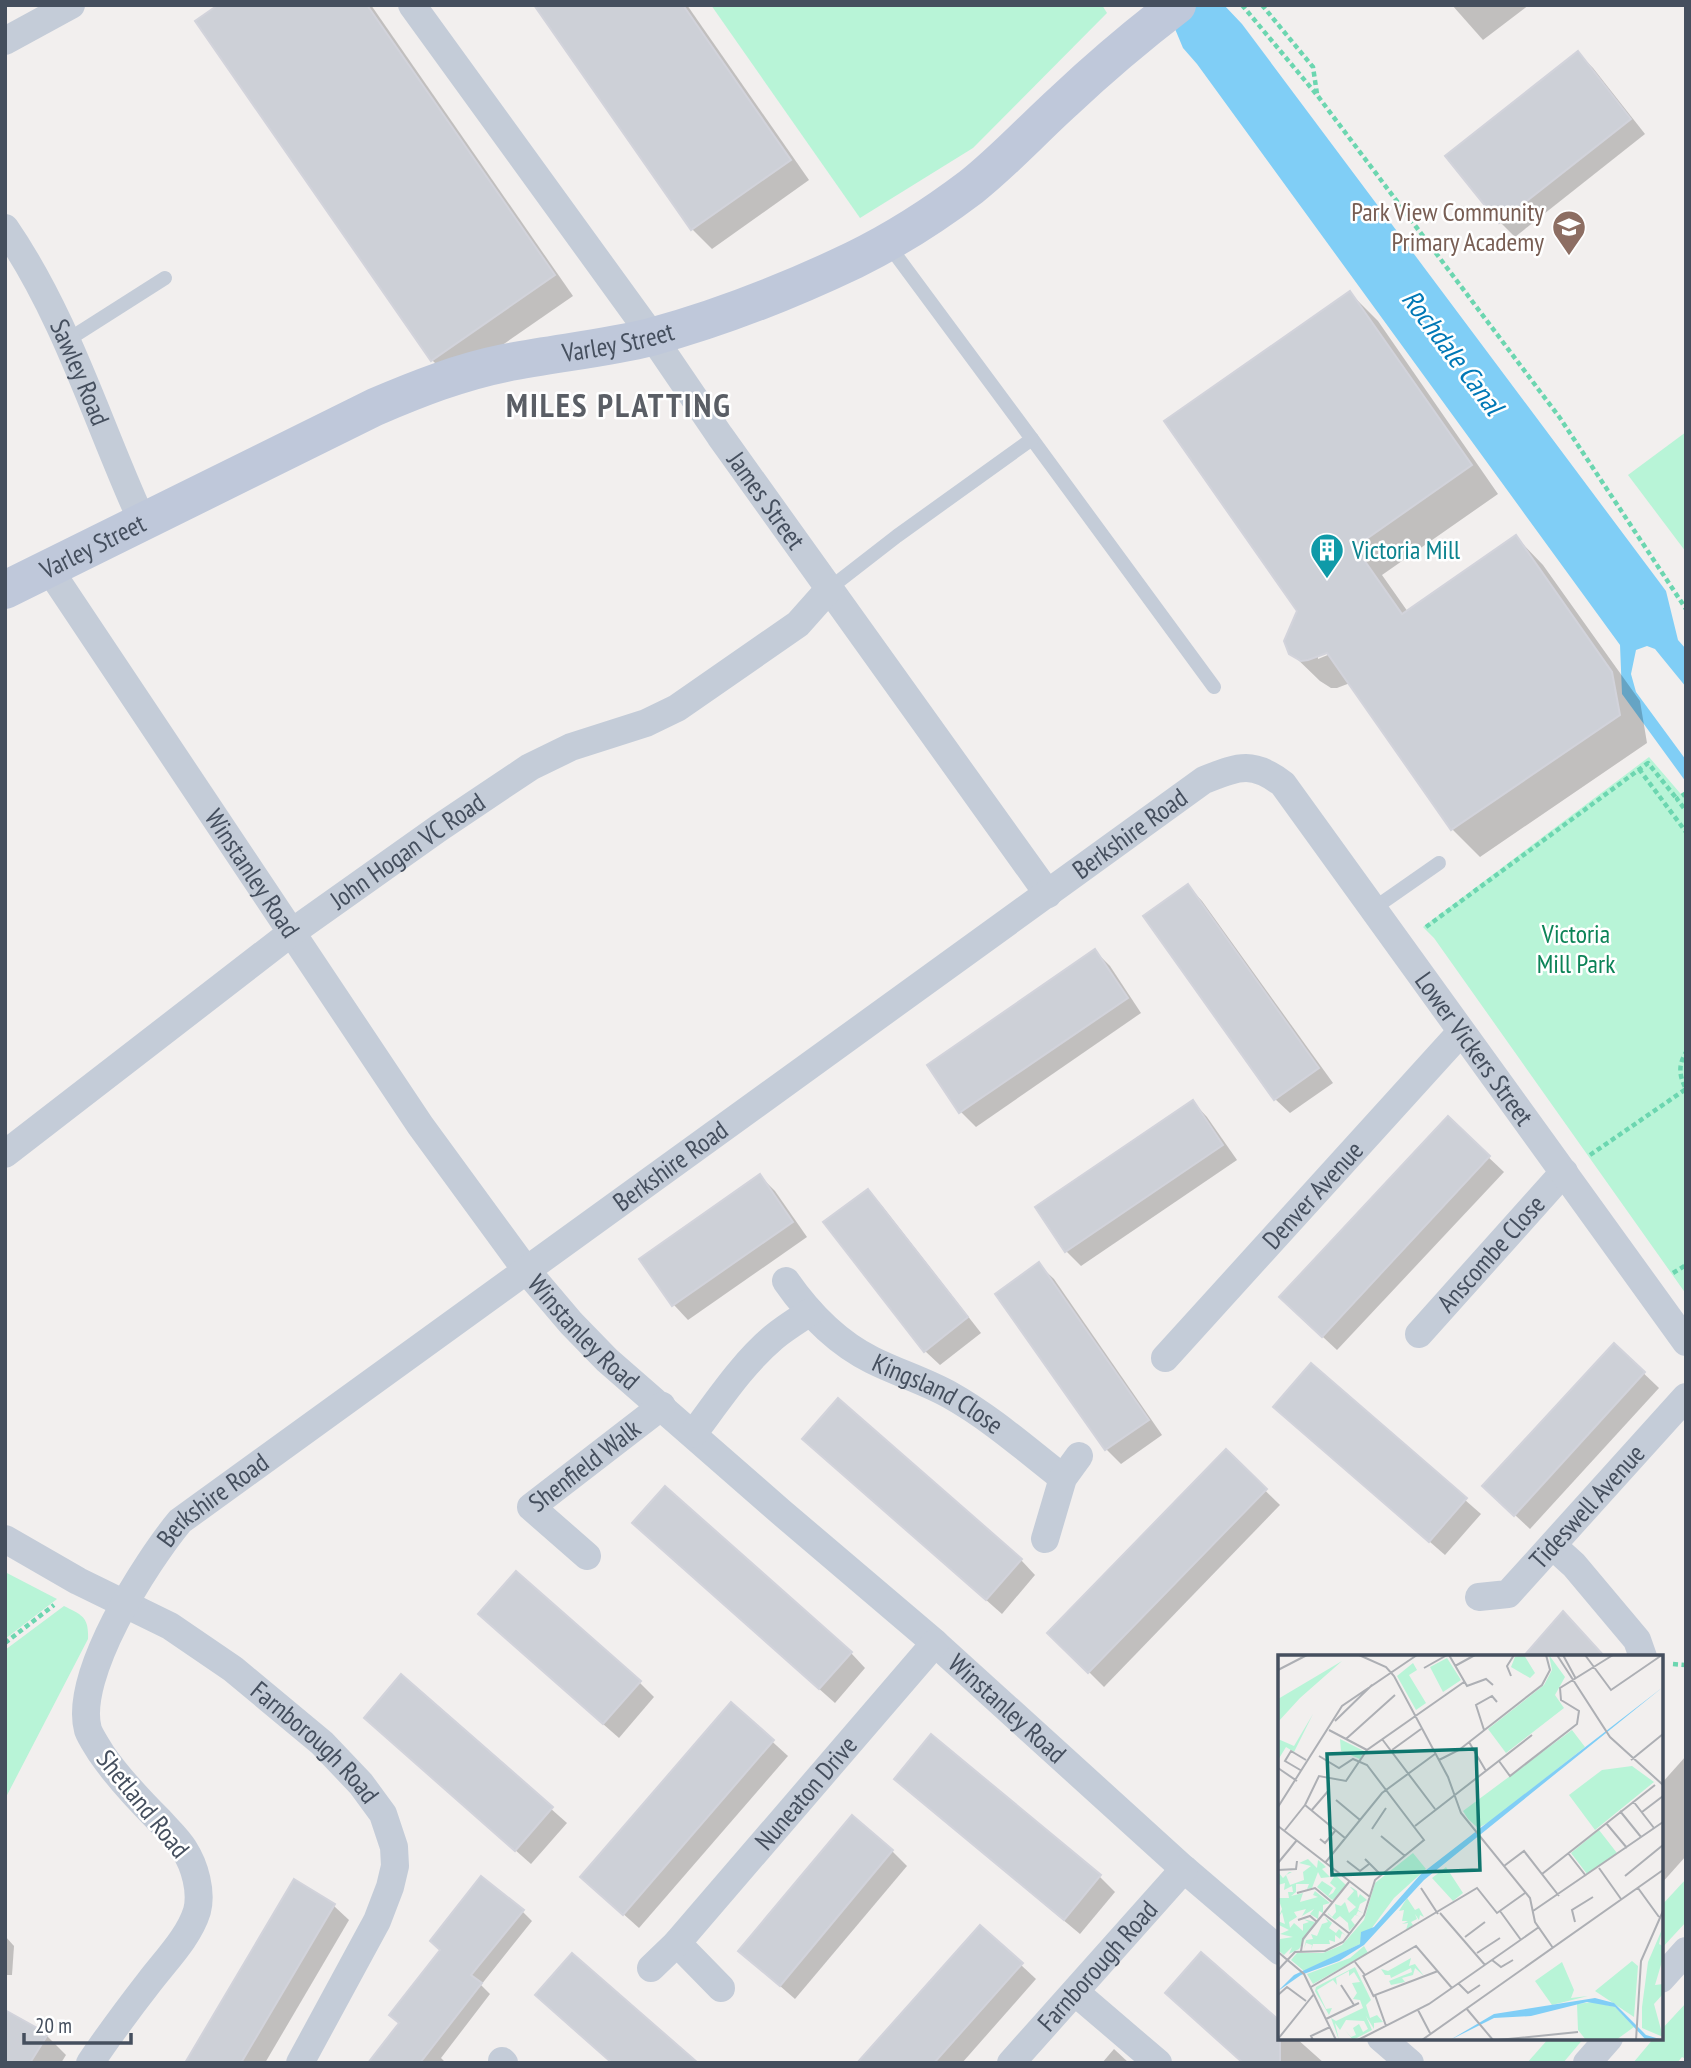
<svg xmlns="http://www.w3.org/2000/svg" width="1691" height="2068" viewBox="0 0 1691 2068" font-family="'PT Sans Narrow',sans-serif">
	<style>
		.green { fill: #b8f4d7 }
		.water { fill: #80cef6 }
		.shadow { fill: #0003; fill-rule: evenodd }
		.building { fill: #cdd0d7; stroke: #d2d3db; stroke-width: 2 }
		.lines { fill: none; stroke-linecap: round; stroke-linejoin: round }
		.path { stroke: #6cd6b0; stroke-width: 4.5; stroke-dasharray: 5 3.5; stroke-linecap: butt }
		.lane { stroke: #c4ccd8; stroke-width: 14 }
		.street { stroke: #c4ccd8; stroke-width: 28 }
		.secondary { stroke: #bfc8da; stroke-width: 38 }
		.labels { text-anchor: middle; stroke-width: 5; stroke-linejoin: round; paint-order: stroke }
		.education-label { font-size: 26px; fill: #785e54; stroke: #fff; text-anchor: end }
		.street-label { font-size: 26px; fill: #454f5e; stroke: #fff }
		.culture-label { font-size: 26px; fill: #0d838f; stroke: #fff; text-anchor: start }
		.park-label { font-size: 26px; fill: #0c8357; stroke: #fff }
		.water-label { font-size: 28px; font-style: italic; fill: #0078b6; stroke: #fff }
		.district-label { font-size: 33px; font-weight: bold; letter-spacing: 2px; fill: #5a5e65; stroke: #fff }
		.inset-road { fill: none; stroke: #adafb4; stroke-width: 2 }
		.view { fill: #0f766e; fill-opacity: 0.15; stroke: #0f766e; stroke-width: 3.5 }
		.inset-edge { fill: none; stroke: #454f5e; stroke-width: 3.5 }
	</style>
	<rect width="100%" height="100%" fill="#f2efee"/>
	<g class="green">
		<path d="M711,5H1102L1107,13L973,148L860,218Z"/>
		<path d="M1686,432V552L1628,475Z"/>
		<path d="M1649,757L1686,800V1294L1434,938L1423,927Z"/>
		<path d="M5,1572L57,1599L5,1639Z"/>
		<path d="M64,1606C82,1615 89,1617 88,1639L5,1799V1650Z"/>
		<path d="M1686,1879V1922L1661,1949V1906Z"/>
		<path d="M1686,2003V2059L1682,2057L1677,2063H1633L1654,2038H1661V2030Z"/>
		<path d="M1549,2038H1584L1563,2063H1527Z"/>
	</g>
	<path class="water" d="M1165,5H1224L1242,24L1666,591L1678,640L1686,649V687L1655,649L1647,646L1636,650L1631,674L1636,692L1686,760V782L1622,694L1620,645L1197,64L1183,48Z"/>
	<g class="shadow">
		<path d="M221,5H371L573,296L452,380L432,360Z"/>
		<path d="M536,5H687L809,180L712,249L692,229Z"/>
		<path d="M1452,5H1529L1483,40Z"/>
		<path d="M1578,53L1593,68L1645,134L1515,237L1500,222L1447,156Z"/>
		<path d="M1350,293L1378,321L1498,494L1382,575L1408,612L1516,537L1543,565L1640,701L1647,743L1480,857L1452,829L1350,683L1337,688H1331L1320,681L1291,653L1299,611ZM1334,648L1335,652L1318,659V655Z"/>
		<path d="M1188,886L1202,901L1333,1083L1290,1113L1275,1099Z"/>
		<path d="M1095,951L1110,966L1141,1013L976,1127L961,1112L929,1065Z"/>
		<path d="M1193,1102L1207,1117L1237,1160L1081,1266L1066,1251Z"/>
		<path d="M1448,1119L1504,1172L1337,1350L1296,1312Z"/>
		<path d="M760,1176L775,1191L807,1237L688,1320L674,1305L641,1259Z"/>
		<path d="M867,1191L882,1206L981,1333L940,1365L925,1351Z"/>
		<path d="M1039,1265L1054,1279L1162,1435L1121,1464L1106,1449L998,1294Z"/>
		<path d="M1614,1345L1659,1388L1530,1529L1500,1501Z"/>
		<path d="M1311,1365L1481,1514L1445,1555L1275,1407Z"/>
		<path d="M804,1439L1021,1560L1035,1575L1002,1614Z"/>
		<path d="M1226,1452L1280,1505L1104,1687L1050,1633Z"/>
		<path d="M650,1538L851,1653L865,1668L835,1703Z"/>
		<path d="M495,1629L639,1682L654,1697L619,1738Z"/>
		<path d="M402,1677L567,1823L531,1864L366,1718Z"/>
		<path d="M731,1704L788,1756L639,1928L582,1877Z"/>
		<path d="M931,1736L1100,1877L1115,1892L1080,1934L911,1793L896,1779Z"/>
		<path d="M1686,1756V1856L1661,1884V1784Z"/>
		<path d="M892,1851L907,1866L795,1999L740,1951Z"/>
		<path d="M334,1906L349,1920L265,2063H187Z"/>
		<path d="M522,1911L532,1921L481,1985L490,1994L441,2058L446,2063H370Z"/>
		<path d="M5,1936L14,1946L12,1975H5Z"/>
		<path d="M1021,1965L1036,1979L962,2063H859Z"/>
		<path d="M1167,1993L1280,2038H1296L1324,2063H1244Z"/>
		<path d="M46,2035L66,2055L61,2063H5Z"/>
		<path d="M1114,2049L1129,2063H1102Z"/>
	</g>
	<g class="building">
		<path d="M218,5H367L555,275L431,361L195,21Z"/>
		<path d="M534,5H683L791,160L691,230Z"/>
		<path d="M1578,51L1631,119L1499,223L1445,156Z"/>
		<path d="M1350,291L1472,465L1355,547L1402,614L1516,535L1612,672L1620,715L1451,830L1327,653L1308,660L1301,661L1289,654L1284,641L1297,611L1164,421Z"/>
		<path d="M1188,884L1319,1068L1274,1100L1143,916Z"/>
		<path d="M1095,949L1128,998L959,1113L927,1065Z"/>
		<path d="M1193,1100L1223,1145L1065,1252L1035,1207Z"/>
		<path d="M1448,1116L1490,1156L1322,1337L1279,1297Z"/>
		<path d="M760,1174L793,1222L672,1306L639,1259Z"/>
		<path d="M868,1189L968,1317L924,1352L823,1222Z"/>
		<path d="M1039,1262L1149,1420L1105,1450L995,1294Z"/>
		<path d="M1614,1343L1645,1372L1514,1516L1482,1486Z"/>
		<path d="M1311,1363L1467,1498L1429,1542L1273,1407Z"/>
		<path d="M838,1398L1022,1559L986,1600L802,1439Z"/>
		<path d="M1226,1449L1267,1489L1088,1673L1047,1633Z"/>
		<path d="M665,1486L852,1652L819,1689L632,1523Z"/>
		<path d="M516,1571L641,1681L603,1724L478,1614Z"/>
		<path d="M1563,1611L1605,1657H1523Z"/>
		<path d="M401,1674L553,1807L515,1851L364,1718Z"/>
		<path d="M731,1702L774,1740L623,1915L580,1877Z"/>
		<path d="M931,1734L1101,1875L1064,1920L894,1779Z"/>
		<path d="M852,1815L893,1850L780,1986L738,1951Z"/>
		<path d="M481,1876L524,1910L471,1975L482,1983L420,2063H368L399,2023L389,2015L440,1950L430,1941Z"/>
		<path d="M294,1879L335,1904L241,2063H185Z"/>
		<path d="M980,1925L1023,1963L934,2063H857Z"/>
		<path d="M1201,1952L1280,2021V2063H1243L1165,1993Z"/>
		<path d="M572,1953L698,2063H612L535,1995Z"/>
		<path d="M5,2010L48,2034L30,2063H5Z"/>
	</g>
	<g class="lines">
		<g class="path">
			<path d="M1242,5L1317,95L1560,418L1686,609"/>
			<path d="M1262,5L1313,67L1317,94"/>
			<path d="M1639,769L1686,832"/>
			<path d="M1686,793L1677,799L1686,811"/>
			<path d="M1426,927L1648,763L1677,799"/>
			<path d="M1590,1155L1686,1089C1679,1075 1678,1066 1686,1052"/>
			<path d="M1673,1273L1686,1265"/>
			<path d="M5,1643L54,1605"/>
			<path d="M1673,1664L1686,1665"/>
		</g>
		<g class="lane">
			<path d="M66,341L165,278"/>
			<path d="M1032,439L1214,687"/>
			<path d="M830,588L897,536L1032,439L887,243"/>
			<path d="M1373,909L1439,863"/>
		</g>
		<g class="street">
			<path id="s1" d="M412,5L652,336L720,436L1048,894"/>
			<path d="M5,41L71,5"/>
			<path id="s2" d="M5,228C67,318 98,425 143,523"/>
			<path id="s3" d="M49,569L420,1125L526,1270L571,1323L607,1360L781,1512L935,1643L1184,1869L1280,1951"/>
			<path id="s4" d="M5,1154L291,933L439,828L530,767L571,747L646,723L677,708L798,624L830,588"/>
			<path id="s5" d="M786,1281C809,1314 836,1342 872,1360C898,1373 925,1381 950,1395C991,1418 1027,1450 1063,1478"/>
			<path id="s6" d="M1419,1334L1564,1172"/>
			<path id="s7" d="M1165,1358L1461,1032"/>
			<path d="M693,1434C718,1401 742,1364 774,1337C785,1328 798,1320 810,1312"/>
			<path id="s8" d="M5,1539L78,1581L170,1626L233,1669L322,1743L361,1784L383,1814L394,1847L395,1866L390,1887L377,1921L300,2063"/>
			<path d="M1045,1539L1063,1478L1079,1456"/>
			<path d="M1553,1546L1574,1565L1637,1640L1643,1657"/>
			<path id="s9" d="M587,1556L531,1507L662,1406"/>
			<path id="s10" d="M1479,1597L1508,1594L1686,1397"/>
			<path d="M677,1943L721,1988"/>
			<path id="s11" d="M651,1968L677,1943L935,1643"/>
			<path d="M1661,1979L1686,1951"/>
			<path d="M1075,1992L1158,2063"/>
			<path d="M1381,2038L1410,2063"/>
			<path d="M502,2061L504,2063"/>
			<path id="s12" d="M90,2063C109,2035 129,2008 150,1981C166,1960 189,1937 197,1911C202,1892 195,1866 184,1849C178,1839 168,1830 160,1821C139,1800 118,1778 101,1753C97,1746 91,1738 88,1730C73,1676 146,1562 180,1521L1204,780C1238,767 1252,760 1283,784L1686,1342"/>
			<path id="s13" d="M1011,2063L1184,1869"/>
			<path d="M1587,2063L1609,2038"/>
		</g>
		<path class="secondary" id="s14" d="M5,590L375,407C417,389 460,372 505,363C554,353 603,349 651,337C721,318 789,291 854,260C895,240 934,215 971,187C1004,161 1033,129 1064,101C1100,67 1138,35 1177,5"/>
	</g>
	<defs>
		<g id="school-pin" transform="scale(1.75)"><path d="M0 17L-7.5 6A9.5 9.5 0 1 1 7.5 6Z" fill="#8d6e63" stroke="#fff"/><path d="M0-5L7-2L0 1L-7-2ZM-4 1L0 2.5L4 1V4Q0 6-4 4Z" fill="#fff"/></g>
		<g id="building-pin" transform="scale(1.75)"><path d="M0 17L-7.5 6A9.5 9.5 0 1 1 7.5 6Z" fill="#0f9aa8" stroke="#fff"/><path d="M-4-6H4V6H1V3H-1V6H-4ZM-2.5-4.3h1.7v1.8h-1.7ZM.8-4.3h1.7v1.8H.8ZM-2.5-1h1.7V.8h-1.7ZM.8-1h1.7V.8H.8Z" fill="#fff"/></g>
	</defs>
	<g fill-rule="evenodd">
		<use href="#school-pin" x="1569" y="227"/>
		<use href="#building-pin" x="1327" y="550"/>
	</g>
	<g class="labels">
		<g class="education-label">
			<text x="1544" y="221">Park View Community<tspan x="1544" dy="30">Primary Academy</tspan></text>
		</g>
		<g class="street-label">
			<text dy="9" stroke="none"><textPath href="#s14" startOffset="665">Varley Street</textPath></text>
			<text dy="9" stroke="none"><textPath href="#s2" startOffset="163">Sawley Road</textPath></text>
			<text dy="9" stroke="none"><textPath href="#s1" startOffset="609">James Street</textPath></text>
			<text dy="9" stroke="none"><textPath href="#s14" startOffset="98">Varley Street</textPath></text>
			<text dy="9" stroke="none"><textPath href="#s12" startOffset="1811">Berkshire Road</textPath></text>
			<text dy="9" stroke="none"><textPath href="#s4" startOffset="504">John Hogan VC Road</textPath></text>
			<text dy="9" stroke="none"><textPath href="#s3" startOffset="366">Winstanley Road</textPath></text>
			<text dy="9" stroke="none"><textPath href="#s12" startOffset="2314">Lower Vickers Street</textPath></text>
			<text dy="9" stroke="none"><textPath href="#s12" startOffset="1244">Berkshire Road</textPath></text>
			<text dy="9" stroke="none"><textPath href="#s7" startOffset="220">Denver Avenue</textPath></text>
			<text dy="9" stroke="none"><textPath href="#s6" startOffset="108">Anscombe Close</textPath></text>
			<text dy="9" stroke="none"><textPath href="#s3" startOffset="933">Winstanley Road</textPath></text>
			<text dy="9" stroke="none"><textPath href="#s5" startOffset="192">Kingsland Close</textPath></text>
			<text dy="9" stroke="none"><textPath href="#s9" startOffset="142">Shenfield Walk</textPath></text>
			<text dy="9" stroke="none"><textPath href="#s12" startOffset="677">Berkshire Road</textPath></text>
			<text dy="9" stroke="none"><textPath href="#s10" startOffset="147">Tideswell Avenue</textPath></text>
			<text dy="9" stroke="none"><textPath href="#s3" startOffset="1500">Winstanley Road</textPath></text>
			<text dy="9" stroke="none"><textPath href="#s8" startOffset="373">Farnborough Road</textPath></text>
			<text dy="9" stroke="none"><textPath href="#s11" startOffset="234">Nuneaton Drive</textPath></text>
			<text transform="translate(143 1804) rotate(51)" y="9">Shetland Road</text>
			<text dy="9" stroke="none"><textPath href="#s13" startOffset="130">Farnborough Road</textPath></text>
		</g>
		<g class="culture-label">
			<text x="1352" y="559">Victoria Mill</text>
		</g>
		<g class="park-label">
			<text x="1576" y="943">Victoria<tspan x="1576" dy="30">Mill Park</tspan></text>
		</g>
		<g class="water-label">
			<text transform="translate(1453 352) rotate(53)" y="10">Rochdale Canal</text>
		</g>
		<g class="district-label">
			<text x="619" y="417">MILES PLATTING</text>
		</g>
	</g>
	<g transform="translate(1278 1655)">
		<rect width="385" height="385" fill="#f2efee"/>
		<path d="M246,0L257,18L252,23L233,12L237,2ZM271,0L287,22L277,40L286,53L228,98L210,74L266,30L274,15ZM169,3L183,25L165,37L152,12ZM64,6L22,43L0,67V44ZM135,8L139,15L131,20L148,48L138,55L119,21ZM35,59L16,97L8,92L0,105V84L16,91ZM294,75L307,92L213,166L200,173L190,164L185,156ZM62,84L86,96L82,104L63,96ZM354,111L376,127L317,175L291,140L324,115ZM321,175L339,198L309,219L293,198ZM135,198L148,214L116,243L82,289L26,316L13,305L19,298H45L64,290L86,265L97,228ZM30,204L39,213L40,205L45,209L48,212L44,214L52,222L43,223L40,217L34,233L29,234L31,229H18V237L13,241L25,238L22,247L40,242L35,240L37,236L52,248L45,250V258L41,256L40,264L32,259L36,254L24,261L28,254L16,257L19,262L11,267L12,273L16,268L25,276V269L31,267L25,264L37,267L21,294L11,299L14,292L6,300L0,295L2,284L15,282L2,279L11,275L1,270L0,266L7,269L4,257L0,263L4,254L0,243H11L10,237H15L14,231L6,235L7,228L0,230V217L5,223L11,217H14L8,220L12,230L26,225L25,217L33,211L21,208ZM168,212L185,238L175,246L154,223ZM52,215L68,230L55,245L53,244L39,232L44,226L55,233L50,241L55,238L58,233L52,228L56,222ZM72,232H73L79,236L80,243L82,239L89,245L82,249L80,255L85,258L80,256L78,260L83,262L77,260L73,265L77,270L71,276L70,268L62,261L57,265L50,259V258L54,262L58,257L57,249L63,251L67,247L71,258L78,252L69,244L76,236ZM129,243L137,255L141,253L146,262L142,260L141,265L137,259L139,264L133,267L135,270L128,275L130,268L124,269L130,266H124L126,255L121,256ZM47,262L54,268L51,273L58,278L61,274L68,281L64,278L62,284L57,280V287L51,285L52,289H35L33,295L34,290L28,288L26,294L28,285L35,284L33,279L39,281L44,269L50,267ZM385,272L381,289L385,291V303L377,330L385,329V339L376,349L385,382L364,373V352L370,307ZM86,291L90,298L35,329L29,319L72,303ZM133,303L131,311L137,309L146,321L137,313L135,320L124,323L127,327L113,330L111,326L134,317L133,313L113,323L112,320H107L103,314L110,316ZM354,306L360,311L356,362L317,336ZM284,307L296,335L293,343L310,341L274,350L257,326ZM77,312L93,345L88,350L92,363L99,360L105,367L96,368V374L88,361L94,375L75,385L67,375L73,382L78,380L75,373L81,369L85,377L90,374L86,366L68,365L62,375L57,368L61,385L53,363L58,366L85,353L82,345L75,344L79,338L74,328L82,327L76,317L71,321V316L58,323L59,330L55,325L39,335L48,354L54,353L51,360L37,336L38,332ZM315,347L337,352L356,372L338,385H308L300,375L299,349Z" fill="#b8f4d7"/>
		<path d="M385,32L146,225L86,290L61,306L23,320L0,336L16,320L82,289L83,277L96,272L143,219ZM317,343L336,348L368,380L385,385H368L337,352L309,347L253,361L216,363L172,385L216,359Z" fill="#80cef6"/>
		<path class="inset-road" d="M81,0L108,12L116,21L170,122L183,158L252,243L257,267L275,293M171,0L189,31L208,24L215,30M279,0L332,82L385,130M285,0L298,24M307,0L333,35L384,0M177,11L197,0M146,13L169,0M0,15L29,0M233,21L229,11L236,0M57,66L94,30M51,75L89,95M206,75L198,50L214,41L219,47M68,84L117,40M104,84L157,154M191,87L208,116M114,95L143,74M161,105L181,95L264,30L272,15L268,0M353,105L385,79M221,106L232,121L299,69L301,56L283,45L282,33L335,0M0,113L19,126M24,116L7,106L13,96L28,105M58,145L82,165M355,146L376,173M0,152L64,51L139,0M33,156L51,135M342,156L363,182M364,157L385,141M328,168L349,193M0,171L92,242M137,171L254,80M94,174L108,153M7,175L27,150M103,181L127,201M67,183L27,150L41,121L68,126L89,95L186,27M42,184L47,188L57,176M290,198L308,221M87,204L103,220M69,206L82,216L91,209M0,208L19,185M47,208L104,138L157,99M226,211L246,196L281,241M321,213L343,244M0,215L18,214L19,206M264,219L377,130M347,221L385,190M143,233L160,259M360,233L381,262M19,238L37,233L55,248M222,256L243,285M255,256L385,167M162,258L207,310M46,259L72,279M20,265L32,261L39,267M297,267L294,255L315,242M187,282L207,267M23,296L25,284L71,227M0,297L26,319L58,385M199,298L222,283M214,305L223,312L235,305M77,307L87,320L138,291L174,333M0,315L17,297L47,296L65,287L86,260L97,225L146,185L89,110L75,104L61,113L41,101M85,320L96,342M180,328L190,338L202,330M63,330L76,350M33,332L199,233L219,258L247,238M0,340L9,332L28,346M188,353L215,385M140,355L152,378M48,364L81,348M108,371L97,340L160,316M0,384L36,339M35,385L33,381L52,372M80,385L151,349L261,272M144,385L385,215M220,385L300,377M358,385L363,306L385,256"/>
		<path class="view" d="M198,94L202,215L54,220L49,99Z"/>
		<rect width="385" height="385" class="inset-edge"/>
	</g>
	<rect width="1691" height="2068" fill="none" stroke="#454f5e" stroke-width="14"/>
	<path d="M24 2033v10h107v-10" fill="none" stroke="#454f5e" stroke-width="3.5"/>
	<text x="35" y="2033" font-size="21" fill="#454f5e" stroke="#ffffff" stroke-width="5" paint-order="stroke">20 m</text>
</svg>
